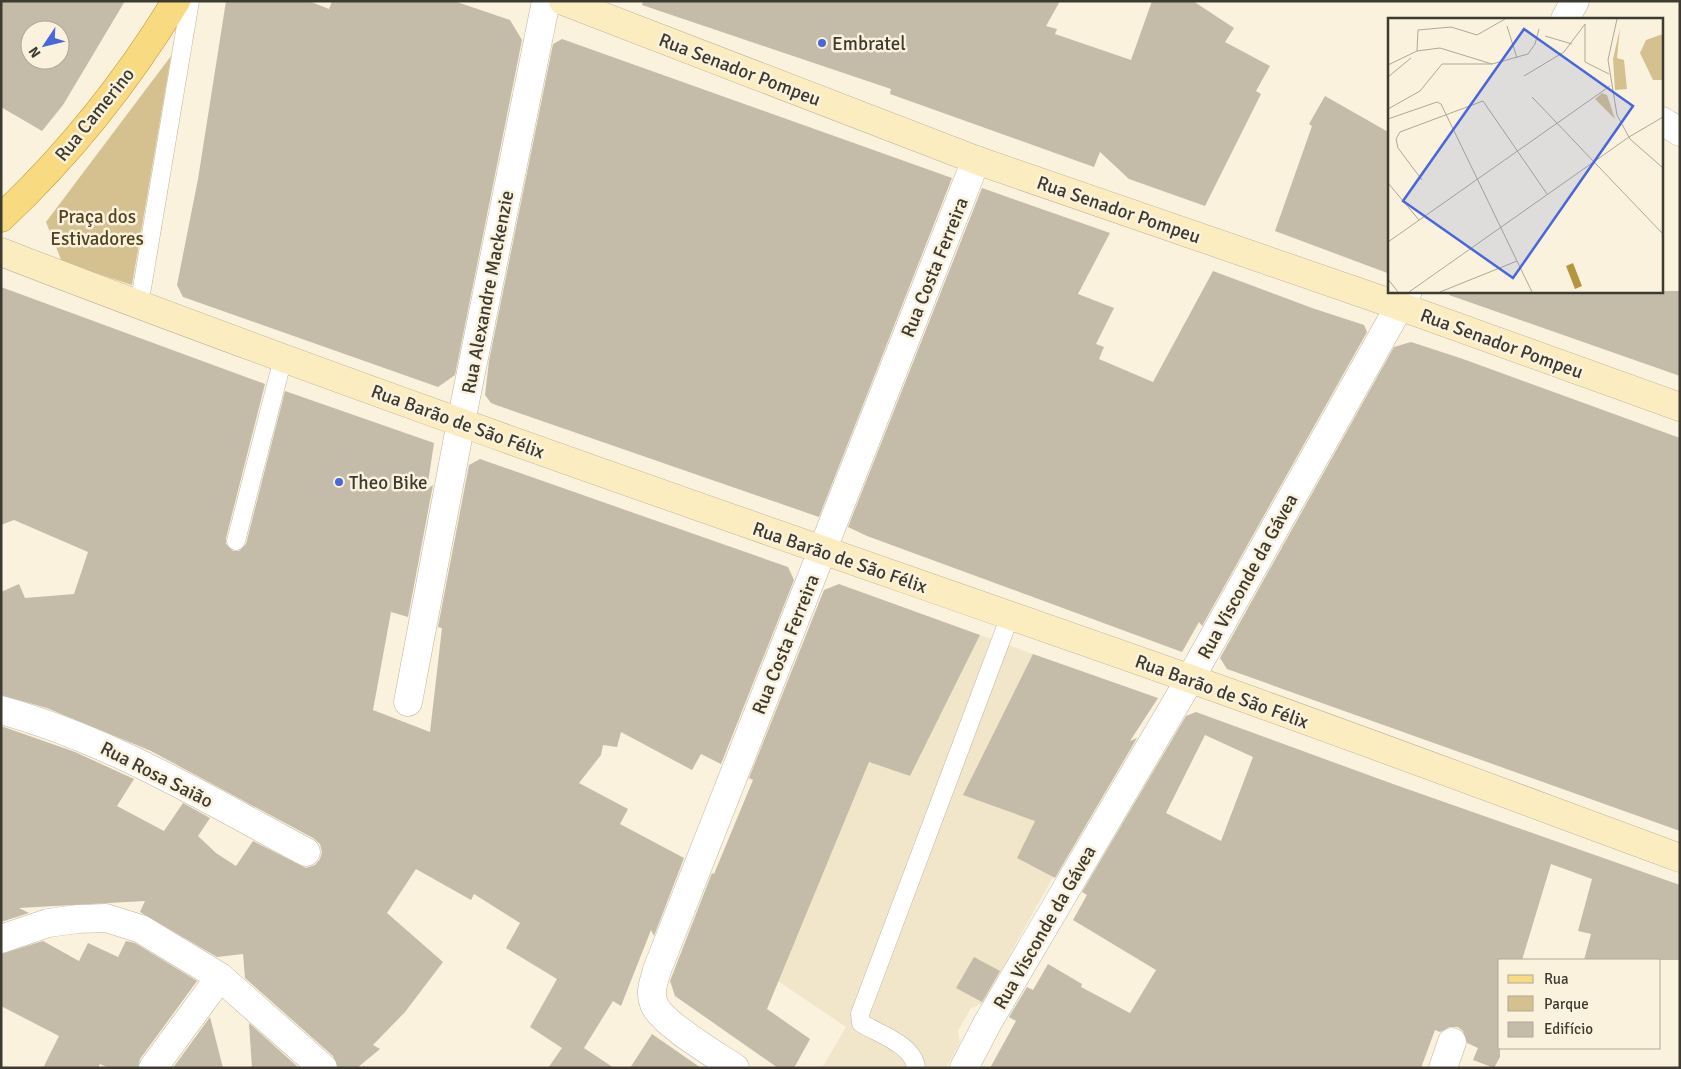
<svg xmlns="http://www.w3.org/2000/svg" width="1681" height="1069" viewBox="0 0 1681 1069" font-family="Signika,sans-serif">
	<style>
		.built { fill: #f1e6ca }
		.green { fill: #d5c190 }
		.building { fill: #c4bca8; fill-rule: evenodd }
		.lines { fill: none; stroke-linecap: round; stroke-linejoin: round }
		.lane-casing { stroke: #bdb5a1; stroke-width: 19 }
		.street-casing { stroke: #bdb5a1; stroke-width: 29 }
		.secondary-casing { stroke: #bdb5a1; stroke-width: 29 }
		.primary-casing { stroke: #b4932e; stroke-width: 29 }
		.lane { stroke: #fff; stroke-width: 18 }
		.street { stroke: #fff; stroke-width: 28 }
		.secondary { stroke: #fcedc0; stroke-width: 28 }
		.primary { stroke: #f8db81; stroke-width: 28 }
		.poi-dot { fill: #4966da; stroke: #faf2dd; stroke-width: 2 }
		.labels { text-anchor: middle; stroke-width: 5; stroke-linejoin: round; paint-order: stroke }
		.poi-label { font-size: 19px; fill: #3d3a31; stroke: #faf2dd; text-anchor: start }
		.street-label { font-size: 19px; fill: #3d3a31; stroke: #faf2dd }
		.park-label { font-size: 19px; fill: #524420; stroke: #faf2dd }
		.inset-road { fill: none; stroke: #aea898; stroke-width: 1 }
		.view { fill: #4966da; fill-opacity: 0.15; stroke: #4966da; stroke-width: 2.5 }
		.inset-edge { fill: none; stroke: #3d3a31; stroke-width: 2.5 }
	</style>
	<rect width="100%" height="100%" fill="#faf2dd"/>
	<path class="built" d="M980,635L1033,654L1035,821L1017,858L1053,877L983,1003L971,1008L958,1031L960,1043L946,1068H822L846,1027L778,981L869,762L910,776Z"/>
	<path class="green" d="M171,56L132,285L62,262L46,222Z"/>
	<g class="building">
		<path d="M1,1H125L63,105L42,131L1,107ZM30,30H60V60H30Z"/>
		<path d="M226,1H309L329,9L332,1H454L510,20L522,40L455,375L438,387L183,297L177,285L198,179Z"/>
		<path d="M643,1H1060L1046,26L1057,29L1055,34L1131,60L1152,1H1193L1234,28L1225,42L1270,66L1256,91L1261,94L1205,206L1129,179L1100,152L1094,167L890,94L891,89L642,5Z"/>
		<path d="M562,39L952,178L819,517L496,405L491,403L485,395L489,361L553,44Z"/>
		<path d="M1325,96L1390,133V274L1275,231L1312,126L1309,124Z"/>
		<path d="M982,188L1110,233L1078,294L1114,308L1096,344L1104,347L1099,359L1153,382L1213,271L1312,308L1364,325L1367,332L1202,626L1199,622L1182,652L867,536L848,527Z"/>
		<path d="M1,287L265,384L226,538V544L233,551H239L246,544L285,391L434,443L427,489L433,485L408,617L391,612L373,710L430,732L442,628L438,627L469,465L480,459L788,567L794,580L721,764L701,754L692,770L621,732L617,747L603,745L601,755L579,783L628,809L620,824L684,858L654,936L651,930L621,1006L613,1001L584,1048L614,1068H548L562,1048L530,1027L557,979L506,948L520,923L474,894L471,900L416,869L387,913L443,962L405,1012L373,1045L380,1049L357,1068H338L333,1056L245,978L243,954L217,957L140,912L145,901L19,908L29,913L1,922V726L75,752L134,779L117,806L164,831L183,803L210,818L198,836L216,853L236,866L253,841L306,868L315,865L320,859L322,852L320,844L313,838L151,751L47,708L1,695V592L19,584L25,598L74,594L88,552L14,520L1,525Z"/>
		<path d="M1450,291H1680V376L1449,295Z"/>
		<path d="M1411,342L1463,359L1680,438V831L1227,669L1220,658L1394,347Z"/>
		<path d="M839,584L980,635L910,776L869,762L767,1009L810,1039L794,1068H778L675,996L670,981L712,873L714,874L753,780L749,778L824,590Z"/>
		<path d="M1033,654L1158,698L1130,741L1137,738L1055,878L1017,858L1035,821L963,795Z"/>
		<path d="M1196,712L1393,784L1680,885V960H1584L1591,934L1578,931L1592,879L1551,864L1522,960H1500V1057L1494,1068L1473,1060L1478,1048L1467,1043L1463,1031L1458,1027H1450L1440,1032L1435,1030L1421,1068H990L1016,1021L1009,1017L1027,987L1033,990L1048,964L1082,984L1081,987L1130,1013L1156,970L1073,920L1087,895L1082,892L1186,716ZM1205,735L1253,757L1221,841L1166,813Z"/>
		<path d="M43,941L79,961L88,943L118,957L126,941L135,943L197,981L140,1059L138,1068H109L100,1064L98,1068H43L59,1036L1,1006V954Z"/>
		<path d="M974,957L1000,971L982,1002L956,988Z"/>
		<path d="M210,1017L223,1068H173Z"/>
		<path d="M249,1023L299,1068H252Z"/>
		<path d="M652,1034L701,1068H630Z"/>
	</g>
	<g class="lines">
		<g class="lane-casing">
			<g id="lane">
				<path d="M139,306L190,1"/>
				<path d="M236,541L283,358"/>
				<path d="M916,1068C914,1045 879,1034 861,1023L860,1014L1010,616"/>
			</g>
		</g>
		<g class="street-casing">
			<g id="street">
				<path d="M1565,19L1575,1"/>
				<path d="M1662,121L1680,132"/>
				<path d="M408,702L461,422L546,1"/>
				<path d="M1,710C110,740 207,799 306,852"/>
				<path d="M1,939L48,923L78,919L106,918L141,929L220,977L323,1068"/>
				<path d="M153,1068L220,977"/>
				<path d="M735,1068C716,1055 661,1023 654,1004C649,992 654,982 657,970L976,160"/>
				<path d="M964,1068L988,1022L1190,679L1408,291"/>
				<path d="M1443,1068L1452,1042"/>
			</g>
		</g>
		<g class="secondary-casing">
			<g id="secondary">
				<path d="M563,1L976,160L1399,306L1680,407"/>
				<path d="M1,252C394,404 794,539 1191,679C1355,737 1517,798 1680,858"/>
			</g>
		</g>
		<g class="primary-casing">
			<path id="primary" d="M1,218C68,155 128,80 176,1"/>
		</g>
		<use href="#lane" class="lane"/>
		<use href="#street" class="street"/>
		<use href="#secondary" class="secondary"/>
		<use href="#primary" class="primary"/>
	</g>
	<g class="poi-dot">
		<circle cx="822" cy="43" r="5"/>
		<circle cx="339" cy="482" r="5"/>
	</g>
	<g class="labels">
		<g class="poi-label">
			<text x="832" y="50">Embratel</text>
			<text x="349" y="489">Theo Bike</text>
		</g>
		<g class="street-label">
			<text transform="translate(740 69) rotate(21)" y="7">Rua Senador Pompeu</text>
			<text transform="translate(94 114) rotate(-51)" y="7">Rua Camerino</text>
			<text transform="translate(1119 209) rotate(19)" y="7">Rua Senador Pompeu</text>
			<text transform="translate(934 267) rotate(-68)" y="7">Rua Costa Ferreira</text>
			<text transform="translate(487 292) rotate(-79)" y="7">Rua Alexandre Mackenzie</text>
			<text transform="translate(1502 343) rotate(20)" y="7">Rua Senador Pompeu</text>
			<text transform="translate(458 421) rotate(20)" y="7">Rua Barão de São Félix</text>
			<text transform="translate(840 557) rotate(19)" y="7">Rua Barão de São Félix</text>
			<text transform="translate(1247 576) rotate(-61)" y="7">Rua Visconde da Gávea</text>
			<text transform="translate(785 644) rotate(-68)" y="7">Rua Costa Ferreira</text>
			<text transform="translate(1222 691) rotate(20)" y="7">Rua Barão de São Félix</text>
			<text transform="translate(157 774) rotate(27)" y="7">Rua Rosa Saião</text>
			<text transform="translate(1044 927) rotate(-60)" y="7">Rua Visconde da Gávea</text>
		</g>
		<g class="park-label">
			<text x="97" y="223">Praça dos<tspan x="97" dy="22">Estivadores</tspan></text>
		</g>
	</g>
	<g transform="translate(1388 18)">
		<rect width="275" height="275" fill="#faf2dd"/>
		<path d="M232,10L229,40L236,42L239,71L227,72L225,41ZM275,16V62H265L252,35L258,22ZM214,75L219,77L227,101L207,81Z" fill="#d5c190"/>
		<path d="M185,245L194,268L187,271L178,248Z" fill="#b59640"/>
		<path class="inset-road" d="M229,1L220,42L229,97L242,121L275,150M197,6V44L221,56M119,8L129,40M157,18L184,26M29,33L30,12L63,9L89,17L117,1M104,46L140,36L147,26L151,11M0,47L29,33L52,30L104,46H54L32,73L0,91M136,58L176,34L197,6M0,59L23,40M144,79L275,216M0,101L49,84L53,86L144,274M34,162L10,130L8,121L12,114L95,83L159,176M0,165L31,202M0,224L222,68M0,261L10,274M21,274L241,119L275,99M52,274L129,243"/>
		<path class="view" d="M136,11L245,88L125,260L15,183Z"/>
		<rect width="275" height="275" class="inset-edge"/>
	</g>
	<rect width="1681" height="1069" fill="none" stroke="#3d3a31" stroke-width="5"/>
	<rect x="1498" y="959" width="162" height="90" fill="#faf2dd" stroke="#aea898"/>
	<rect x="1508" y="975" width="25" height="8" fill="#f8db81" stroke="#aea898"/>
	<text x="1544" y="984" font-size="15" fill="#3d3a31">Rua</text>
	<rect x="1508" y="996" width="25" height="15" fill="#d5c190" stroke="#aea898"/>
	<text x="1544" y="1009" font-size="15" fill="#3d3a31">Parque</text>
	<rect x="1508" y="1022" width="25" height="15" fill="#c4bca8" stroke="#aea898"/>
	<text x="1544" y="1034" font-size="15" fill="#3d3a31">Edifício</text>
	<g transform="translate(45 45) rotate(235)"><circle r="24" fill="#faf2dd" stroke="#aea898"/>
	<path d="M0-4L9 19L0 12L-9 19Z" fill="#4966da"/>
	<text y="-8" font-size="14" font-weight="bold" text-anchor="middle" fill="#3d3a31">N</text>
	</g>
</svg>
